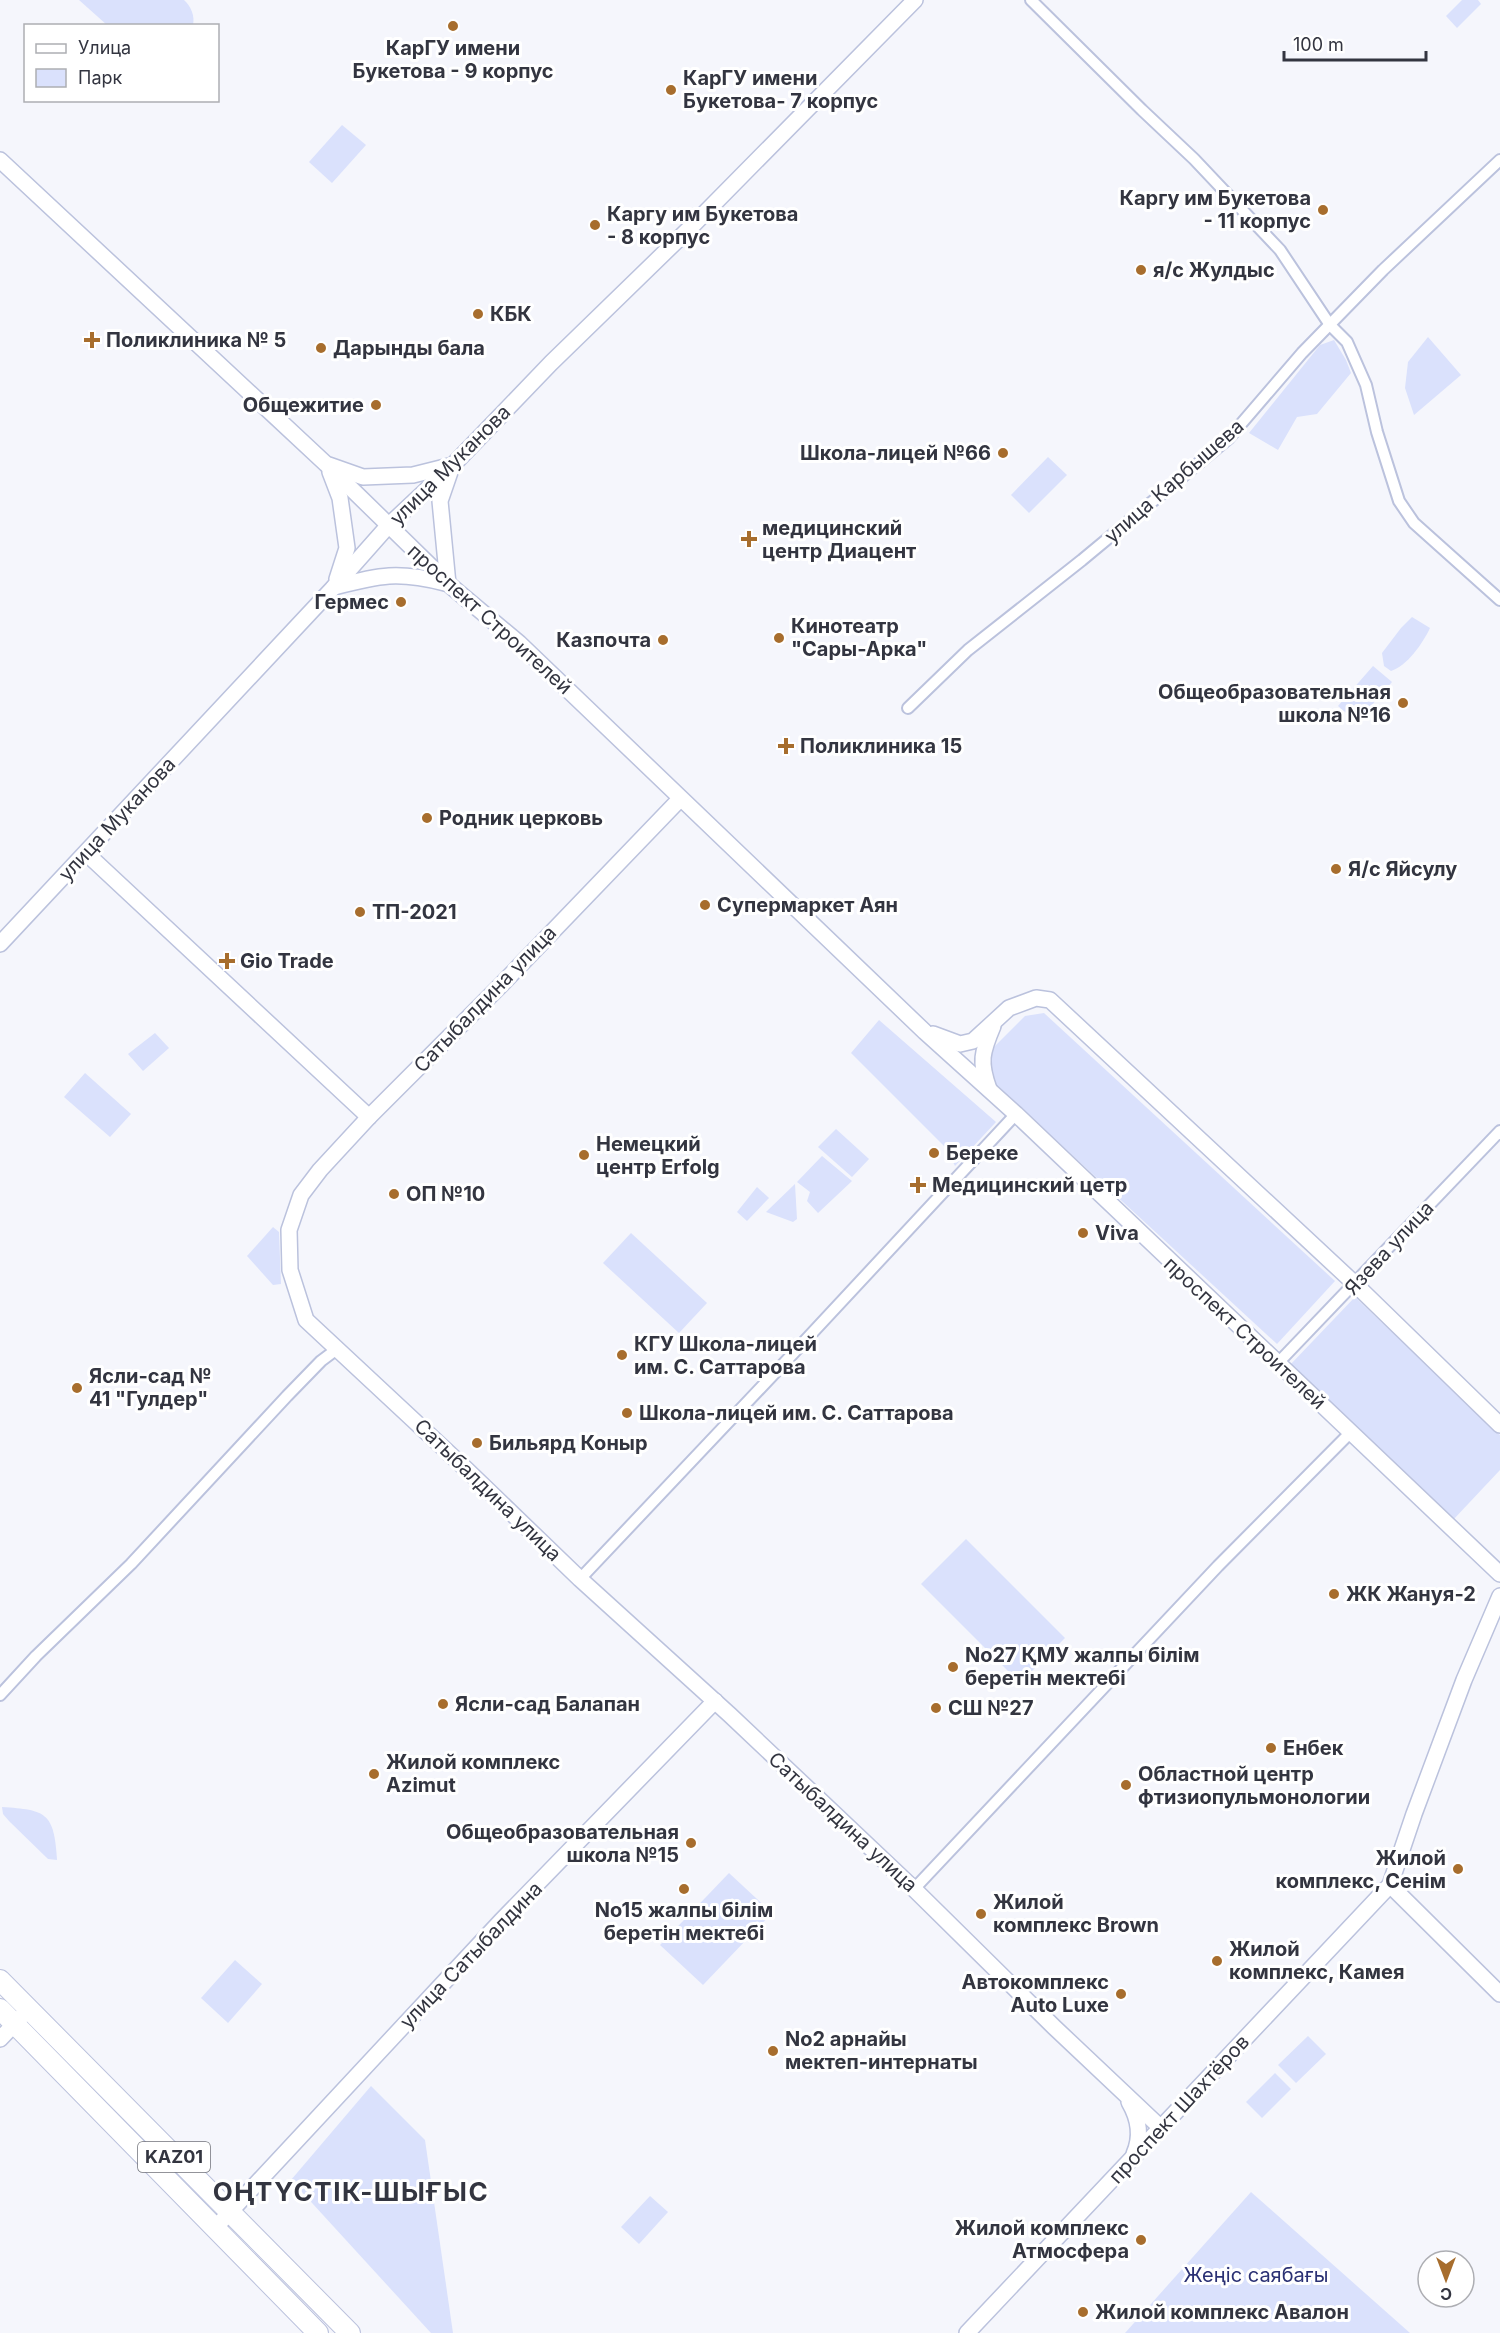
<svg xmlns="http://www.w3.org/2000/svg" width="1500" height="2333" viewBox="0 0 1500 2333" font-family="Inter,sans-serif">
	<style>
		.green { fill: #dae1fc }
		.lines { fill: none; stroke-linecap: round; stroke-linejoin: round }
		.street-casing { stroke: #bbc2dd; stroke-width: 14 }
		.secondary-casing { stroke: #bbc2dd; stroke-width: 18 }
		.highway-casing { stroke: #bbc2dd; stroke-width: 22 }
		.street { stroke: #fff; stroke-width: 10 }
		.secondary { stroke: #fff; stroke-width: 15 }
		.highway { stroke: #fff; stroke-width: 20 }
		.poi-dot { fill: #a76d2d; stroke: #fff; stroke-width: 2 }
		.labels { text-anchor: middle; stroke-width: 6; stroke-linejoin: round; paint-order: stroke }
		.shield { fill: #fff; stroke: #707279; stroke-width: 1.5 }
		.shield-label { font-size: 18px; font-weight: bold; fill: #333540 }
		.poi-label { font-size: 20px; font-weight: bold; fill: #333540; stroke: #fff; text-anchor: start }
		.street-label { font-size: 20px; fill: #333540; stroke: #fff }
		.park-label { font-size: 20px; fill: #2b3174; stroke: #fff }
		.district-label { font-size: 26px; font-weight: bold; letter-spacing: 1.5px; fill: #333540; stroke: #fff }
	</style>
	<rect width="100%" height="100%" fill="#f5f6fc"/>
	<g class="green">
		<path d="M79,0H184C191,6 195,16 193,25H107Z"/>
		<path d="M1462,0H1478L1481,4L1457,28L1446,16Z"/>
		<path d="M342,125L366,145L332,183L309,162Z"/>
		<path d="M1428,337L1461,375L1414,415L1405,388L1408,362Z"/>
		<path d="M1334,340L1346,360L1351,373L1317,414L1297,417L1278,450L1249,433L1320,345Z"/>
		<path d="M1048,457L1067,475L1029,513L1011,495Z"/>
		<path d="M1412,617L1430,628C1423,643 1407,666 1391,671L1384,666L1382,653L1401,628Z"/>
		<path d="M1373,666L1392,682L1357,722L1338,706Z"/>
		<path d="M1044,1013L1335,1281L1277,1344L996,1085L987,1068L989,1052L1025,1016Z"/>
		<path d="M879,1020L996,1122L955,1166L946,1148L851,1053Z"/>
		<path d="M155,1033L169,1048L143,1071L128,1054Z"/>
		<path d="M85,1073L131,1114L110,1137L64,1097Z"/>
		<path d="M836,1129L869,1159L852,1177L818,1147Z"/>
		<path d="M822,1156L852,1181L818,1213L807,1201L810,1192L797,1182Z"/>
		<path d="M795,1184L797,1219L793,1222L766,1212Z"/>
		<path d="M757,1187L769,1198L747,1221L737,1212Z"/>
		<path d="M273,1227L279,1232L281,1284L273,1285L247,1256Z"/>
		<path d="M631,1233L707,1303L679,1333L603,1263Z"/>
		<path d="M1355,1297L1500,1435V1470L1453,1520L1290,1365Z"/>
		<path d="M966,1539L1065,1638L1020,1683L921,1584Z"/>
		<path d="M2,1807C46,1810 54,1812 57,1860L48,1859L9,1821L3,1814Z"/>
		<path d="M729,1873L772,1913L703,1985L660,1945Z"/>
		<path d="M235,1960L262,1984L228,2023L201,1998Z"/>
		<path d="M33,2023L212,2204L208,2208L29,2026Z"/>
		<path d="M1308,2036L1326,2054L1296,2083L1278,2065Z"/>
		<path d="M1275,2073L1291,2089L1262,2118L1246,2102Z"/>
		<path d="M371,2086L425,2140L453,2333H431L291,2180Z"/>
		<path d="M1251,2192L1401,2325L1410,2333H1125Z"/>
		<path d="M650,2196L668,2212L639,2244L621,2227Z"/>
	</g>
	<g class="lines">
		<g class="street-casing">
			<g id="street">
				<path d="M1031,0L1142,110L1194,159L1280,250L1330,325L1347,342L1366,385L1377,432L1399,501L1414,523L1500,600"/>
				<path d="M908,708L968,650L1082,560L1229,438L1302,353L1383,270L1500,160"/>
				<path d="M1277,1364L1500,1131"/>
				<path d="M580,1579L787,1360L1016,1114"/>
				<path d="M0,1695L36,1656L131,1564L287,1396L321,1361L337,1349"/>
				<path d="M914,1889L1218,1566L1350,1433"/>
			</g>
		</g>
		<g class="secondary-casing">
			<g id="secondary">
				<path d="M0,160L326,464L452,587L519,643L925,1032L1016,1114L1500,1574"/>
				<path d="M329,465L363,477L413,475L449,466"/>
				<path d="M330,472L340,498L347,548L337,579"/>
				<path d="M448,584L440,501L451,469"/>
				<path d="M334,587C380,575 398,571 445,583"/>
				<path d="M680,799L501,985L369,1117L320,1170L301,1195L289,1230L290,1270L306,1320L467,1470L580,1579L730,1715L914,1889L1054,2027L1161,2128"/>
				<path d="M86,853L369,1117"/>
				<path d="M0,944L334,587L388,526L452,466L551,363L694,224L915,0"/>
				<path d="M933,1034L960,1044L973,1041L1009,1008L1036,998L1050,1000L1355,1284L1500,1425"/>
				<path d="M989,1089C979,1062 982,1052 993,1026"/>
				<path d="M1390,1885L1500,1994"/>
				<path d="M0,2039L21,2017"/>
				<path d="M1129,2102C1139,2119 1142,2136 1134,2154"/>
				<path d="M216,2227L501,1921L715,1701"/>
				<path d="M967,2333L1390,1885L1414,1814L1464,1680L1500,1596"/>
			</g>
		</g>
		<g class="highway-casing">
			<g id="highway">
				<path d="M0,1980L350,2333"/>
				<path d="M0,2009L318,2333"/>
			</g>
		</g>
		<use href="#street" class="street"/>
		<use href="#secondary" class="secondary"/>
		<use href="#highway" class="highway"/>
	</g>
	<g class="poi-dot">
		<circle cx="453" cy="26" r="6"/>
		<circle cx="671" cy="90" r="6"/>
		<circle cx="1323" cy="210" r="6"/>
		<circle cx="595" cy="225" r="6"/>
		<circle cx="1141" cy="270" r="6"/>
		<circle cx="478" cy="314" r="6"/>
		<path d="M89 331h6v6h6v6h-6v6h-6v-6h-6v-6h6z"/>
		<circle cx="321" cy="348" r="6"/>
		<circle cx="376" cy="405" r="6"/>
		<circle cx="1003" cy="453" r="6"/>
		<path d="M746 530h6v6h6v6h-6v6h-6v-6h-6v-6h6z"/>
		<circle cx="401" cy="602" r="6"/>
		<circle cx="779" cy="638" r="6"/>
		<circle cx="663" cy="640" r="6"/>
		<circle cx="1403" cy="703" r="6"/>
		<path d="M783 737h6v6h6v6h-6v6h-6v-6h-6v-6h6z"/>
		<circle cx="427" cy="818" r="6"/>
		<circle cx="1336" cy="869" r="6"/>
		<circle cx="705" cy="905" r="6"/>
		<circle cx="360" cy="912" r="6"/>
		<path d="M224 952h6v6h6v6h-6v6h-6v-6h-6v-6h6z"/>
		<circle cx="934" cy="1153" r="6"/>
		<circle cx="584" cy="1155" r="6"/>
		<path d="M915 1176h6v6h6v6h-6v6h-6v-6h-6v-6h6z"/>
		<circle cx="394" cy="1194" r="6"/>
		<circle cx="1083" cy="1233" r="6"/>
		<circle cx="622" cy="1355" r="6"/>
		<circle cx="77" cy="1388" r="6"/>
		<circle cx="627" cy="1413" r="6"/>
		<circle cx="477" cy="1443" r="6"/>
		<circle cx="1334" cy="1594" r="6"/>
		<circle cx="953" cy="1667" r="6"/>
		<circle cx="443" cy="1704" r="6"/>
		<circle cx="936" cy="1708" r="6"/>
		<circle cx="1271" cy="1748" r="6"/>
		<circle cx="374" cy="1774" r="6"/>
		<circle cx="1126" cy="1785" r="6"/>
		<circle cx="691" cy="1843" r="6"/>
		<circle cx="1458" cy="1869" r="6"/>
		<circle cx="684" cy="1889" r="6"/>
		<circle cx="981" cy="1914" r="6"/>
		<circle cx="1217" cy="1961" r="6"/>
		<circle cx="1121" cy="1994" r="6"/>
		<circle cx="773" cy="2051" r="6"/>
		<circle cx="1141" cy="2240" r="6"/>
		<circle cx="1083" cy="2312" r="6"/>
	</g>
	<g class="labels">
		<rect class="shield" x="138" y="2142" width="72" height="30" rx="4.5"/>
		<g class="shield-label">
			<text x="174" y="2163">KАZ01</text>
		</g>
		<g class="poi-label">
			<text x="453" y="55" text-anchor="middle">КарГУ имени<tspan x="453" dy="23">Букетова - 9 корпус</tspan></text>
			<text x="683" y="85">КарГУ имени<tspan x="683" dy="23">Букетова- 7 корпус</tspan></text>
			<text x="1311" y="205" text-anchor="end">Каргу им Букетова<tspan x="1311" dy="23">- 11 корпус</tspan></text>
			<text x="607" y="221">Каргу им Букетова<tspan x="607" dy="23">- 8 корпус</tspan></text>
			<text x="1153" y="277">я/c Жулдыс</text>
			<text x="490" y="321">КБК</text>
			<text x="106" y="347">Поликлиника № 5</text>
			<text x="333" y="355">Дарынды бала</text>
			<text x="364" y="412" text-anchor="end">Общежитие</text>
			<text x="991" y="460" text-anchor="end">Школа-лицей №66</text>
			<text x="762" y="535">медицинский<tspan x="762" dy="23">центр Диацент</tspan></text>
			<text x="389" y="609" text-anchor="end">Гермес</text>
			<text x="791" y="633">Кинотеатр<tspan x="791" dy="23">"Сары-Арка"</tspan></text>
			<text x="651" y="647" text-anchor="end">Казпочта</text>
			<text x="1391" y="699" text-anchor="end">Общеобразовательная<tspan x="1391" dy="23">школа №16</tspan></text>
			<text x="800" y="753">Поликлиника 15</text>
			<text x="439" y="825">Родник церковь</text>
			<text x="1348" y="876">Я/c Яйсулу</text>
			<text x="717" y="912">Супермаркет Аян</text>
			<text x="372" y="919">ТП-2021</text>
			<text x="240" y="968">Gio Trade</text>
			<text x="596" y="1151">Немецкий<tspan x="596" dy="23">центр Erfolg</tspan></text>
			<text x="946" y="1160">Береке</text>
			<text x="932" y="1192">Медицинский цетр</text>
			<text x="406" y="1201">ОП №10</text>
			<text x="1095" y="1240">Viva</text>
			<text x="634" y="1351">КГУ Школа-лицей<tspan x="634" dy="23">им. С. Саттарова</tspan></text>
			<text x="89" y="1383">Ясли-сад №<tspan x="89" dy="23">41 "Гулдер"</tspan></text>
			<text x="639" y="1420">Школа-лицей им. С. Саттарова</text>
			<text x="489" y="1450">Бильярд Коныр</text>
			<text x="1346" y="1601">ЖК Жануя-2</text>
			<text x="965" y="1662">No27 ҚМУ жалпы білім<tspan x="965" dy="23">беретін мектебі</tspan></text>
			<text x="455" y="1711">Ясли-сад Балапан</text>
			<text x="948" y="1715">СШ №27</text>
			<text x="1283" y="1755">Енбек</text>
			<text x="386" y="1769">Жилой комплекс<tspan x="386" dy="23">Azimut</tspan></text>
			<text x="1138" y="1781">Областной центр<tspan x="1138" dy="23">фтизиопульмонологии</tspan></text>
			<text x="679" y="1839" text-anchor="end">Общеобразовательная<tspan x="679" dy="23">школа №15</tspan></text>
			<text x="1446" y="1865" text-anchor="end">Жилой<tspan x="1446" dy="23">комплекс, Сенiм</tspan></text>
			<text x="993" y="1909">Жилой<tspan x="993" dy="23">комплекс Brown</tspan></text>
			<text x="684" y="1917" text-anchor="middle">No15 жалпы білім<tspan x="684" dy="23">беретін мектебі</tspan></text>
			<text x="1229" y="1956">Жилой<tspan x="1229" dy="23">комплекс, Камея</tspan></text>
			<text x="1109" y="1989" text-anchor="end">Автокомплекс<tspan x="1109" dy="23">Auto Luxe</tspan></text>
			<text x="785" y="2046">No2 арнайы<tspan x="785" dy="23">мектеп-интернаты</tspan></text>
			<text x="1129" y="2235" text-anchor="end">Жилой комплекс<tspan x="1129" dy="23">Атмосфера</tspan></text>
			<text x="1095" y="2319">Жилой комплекс Авалон</text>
		</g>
		<g class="street-label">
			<text transform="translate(450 465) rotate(-45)" y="7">улица Муканова</text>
			<text transform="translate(1174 481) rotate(-41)" y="7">улица Карбышева</text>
			<text transform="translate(490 619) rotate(42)" y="7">проспект Строителей</text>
			<text transform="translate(117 819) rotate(-47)" y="7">улица Муканова</text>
			<text transform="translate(485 999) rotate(-46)" y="7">Сатыбалдина улица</text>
			<text transform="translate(1389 1248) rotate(-47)" y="7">Язева улица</text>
			<text transform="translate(1245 1333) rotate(43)" y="7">проспект Строителей</text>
			<text transform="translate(488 1490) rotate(44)" y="7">Сатыбалдина улица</text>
			<text transform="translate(843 1822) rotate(43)" y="7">Сатыбалдина улица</text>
			<text transform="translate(471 1955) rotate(-46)" y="7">улица Сатыбалдина</text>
			<text transform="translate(1179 2109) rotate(-47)" y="7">проспект Шахтёров</text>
		</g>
		<g class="park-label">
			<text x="1256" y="2282">Жеңіс саябағы</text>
		</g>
		<g class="district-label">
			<text x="351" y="2201">ОҢТҮСТІК-ШЫҒЫС</text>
		</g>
	</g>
	<rect x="24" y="24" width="195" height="78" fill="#ffffff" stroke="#adaeb3" stroke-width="1.5"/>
	<rect x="36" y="44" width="30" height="9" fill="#ffffff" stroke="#adaeb3" stroke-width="1.5"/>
	<text x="78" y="54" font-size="18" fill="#333540">Улица</text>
	<rect x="36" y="69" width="30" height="18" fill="#dae1fc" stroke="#adaeb3" stroke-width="1.5"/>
	<text x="78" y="84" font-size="18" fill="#333540">Парк</text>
	<g transform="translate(1446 2279) rotate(180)"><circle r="28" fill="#ffffff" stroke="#adaeb3" stroke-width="1.5"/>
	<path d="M0-4.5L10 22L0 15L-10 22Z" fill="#a76d2d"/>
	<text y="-9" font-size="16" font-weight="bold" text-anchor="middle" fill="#333540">С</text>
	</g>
	<path d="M1284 51v9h142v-9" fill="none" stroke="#333540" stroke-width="3"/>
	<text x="1293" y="51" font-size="18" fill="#333540" stroke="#ffffff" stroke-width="4.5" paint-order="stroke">100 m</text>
</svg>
